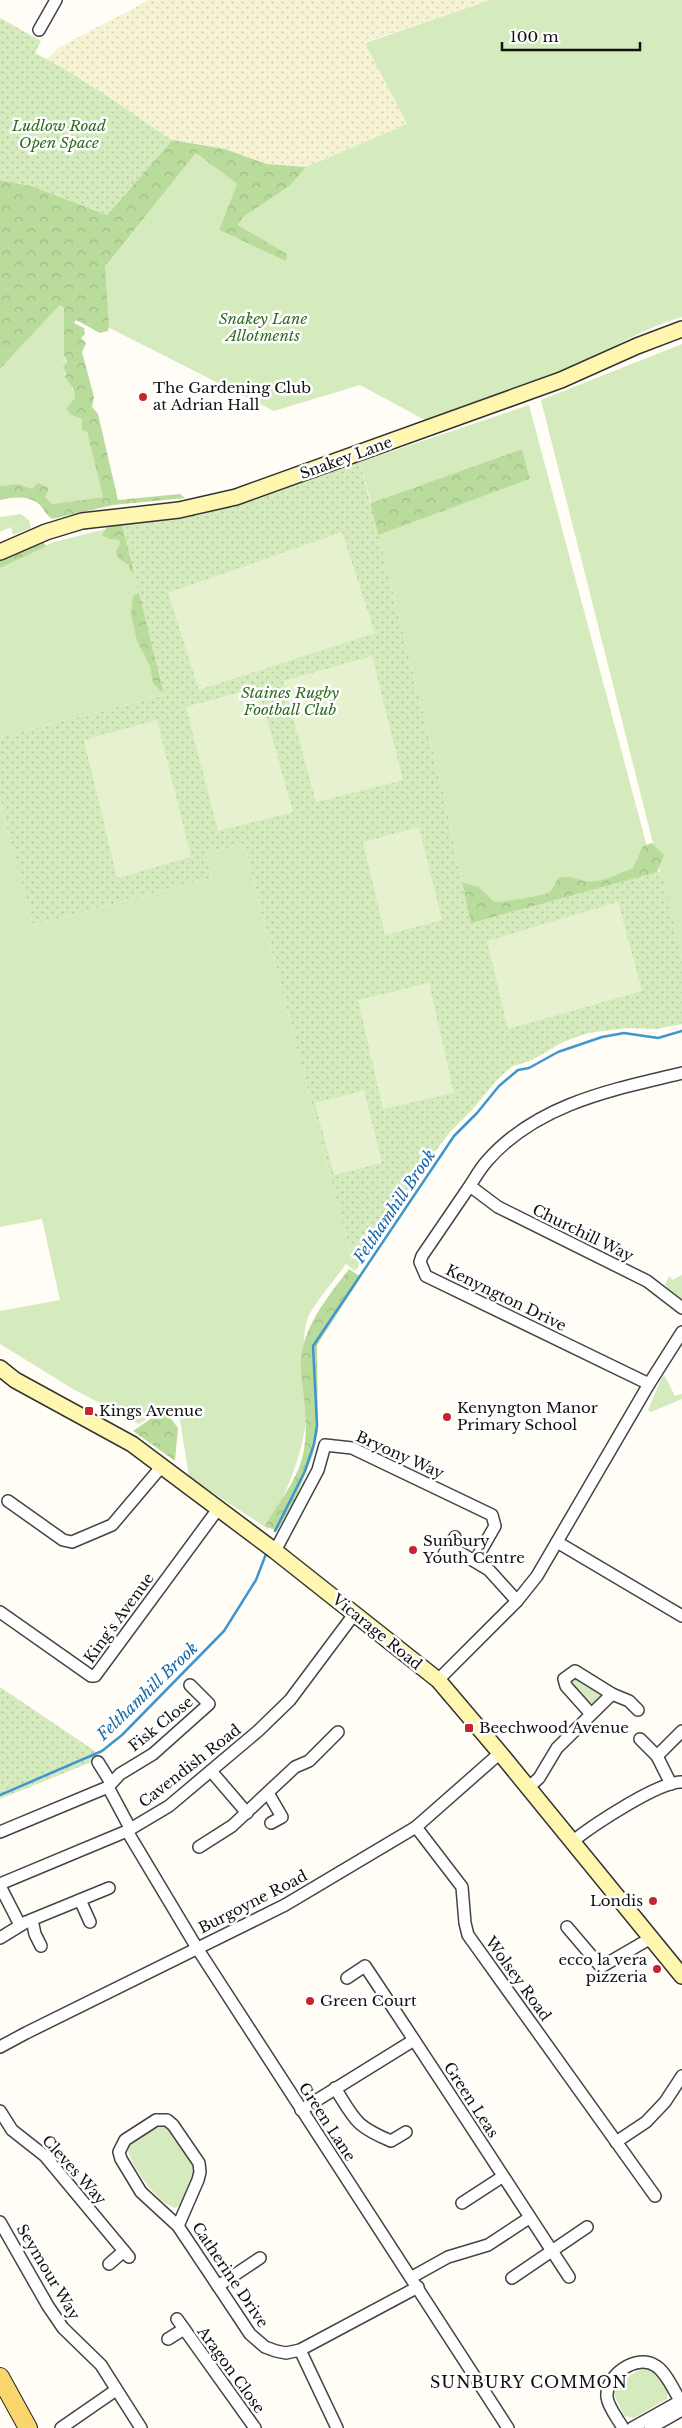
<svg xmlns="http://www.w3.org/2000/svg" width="682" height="2428" viewBox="0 0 682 2428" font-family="'Libre Baskerville',serif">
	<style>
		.farmland { fill: url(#farmland-dots) }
		.grass { fill: #d5ebbd }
		.forest { fill: url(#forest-crowns) }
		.park { fill: url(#park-dots) }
		.pitch { fill: #e6f2cf }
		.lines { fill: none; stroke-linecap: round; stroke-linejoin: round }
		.stream { stroke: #3f96cf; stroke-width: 2.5 }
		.street-casing { stroke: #444; stroke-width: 14 }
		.secondary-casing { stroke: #333; stroke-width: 18 }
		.primary-casing { stroke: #222; stroke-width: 20 }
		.street { stroke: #fff; stroke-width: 11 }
		.secondary { stroke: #fff6b0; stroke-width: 15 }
		.primary { stroke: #f9d66b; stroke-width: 18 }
		.poi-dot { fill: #c4262e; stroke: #fff; stroke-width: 2 }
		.labels { text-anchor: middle; stroke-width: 5; stroke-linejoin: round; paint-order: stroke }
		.park-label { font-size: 15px; font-style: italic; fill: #2f6b1f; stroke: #fff }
		.poi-label { font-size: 15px; fill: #111; stroke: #fff; text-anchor: start }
		.street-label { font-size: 15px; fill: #111; stroke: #fff }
		.water-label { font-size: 16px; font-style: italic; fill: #1768a6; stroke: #fff }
		.neighbourhood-label { font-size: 16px; letter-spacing: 1px; fill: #111; stroke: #fff }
	</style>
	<defs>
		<pattern id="farmland-dots" width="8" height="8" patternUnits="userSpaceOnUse" patternTransform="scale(1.25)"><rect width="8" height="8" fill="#f6f3d4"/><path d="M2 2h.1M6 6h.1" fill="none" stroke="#d2cfb5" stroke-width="1.8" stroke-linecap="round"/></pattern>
		<pattern id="forest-crowns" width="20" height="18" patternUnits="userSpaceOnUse" patternTransform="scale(1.25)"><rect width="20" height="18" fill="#b9dc9c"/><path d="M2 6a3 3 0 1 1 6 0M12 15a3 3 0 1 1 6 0" fill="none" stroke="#9ebc85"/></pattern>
		<pattern id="park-dots" width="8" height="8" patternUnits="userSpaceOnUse" patternTransform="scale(1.25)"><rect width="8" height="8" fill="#d5ebbd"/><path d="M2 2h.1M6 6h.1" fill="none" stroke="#b6c8a1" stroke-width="1.8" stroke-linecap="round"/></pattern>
	</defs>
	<rect width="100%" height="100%" fill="#fffdf5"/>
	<path class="farmland" d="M149,0H490L365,42L407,124L306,167L266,164L225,149L172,140L115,103L83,80L47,59L58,48Z"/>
	<g class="grass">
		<path d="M490,0H682V317C644,328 617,346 582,362C531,385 477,401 425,420L360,385L274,411L72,309L196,153L237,184L219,230L286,260V254L238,225L243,217L291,185L306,167L407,124L365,43Z"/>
		<path d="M60,305L64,308V355L75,398L71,415L82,419V430L87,432L103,497L52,504C37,488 21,484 0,486V369Z"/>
		<path d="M682,344V958L541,400Z"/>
		<path d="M529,405L654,873L471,923L443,792L378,534L530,479L522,449L371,503L360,462Z"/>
		<path d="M21,514L29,520L31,528L13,535L11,527L0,532V517Z"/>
		<path d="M122,525L164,695L0,737V568L54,542Z"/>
		<path d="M0,801L33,925L211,878L206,853L244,844L355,1271L346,1264C337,1277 311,1307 307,1320C300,1344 308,1365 308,1388C309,1442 291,1482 268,1529L189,1477L180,1420L174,1413L162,1408L139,1424L73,1389L0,1344V1311L60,1300L42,1219L0,1227Z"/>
		<path d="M682,1275V1300H680C671,1294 660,1287 670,1276L672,1280Z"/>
		<path d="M665,1376L675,1396L682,1394V1399L651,1412L648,1410L662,1377Z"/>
		<path d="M574,1676L603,1695L596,1704L587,1703L571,1685L570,1680Z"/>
		<path d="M162,2124L171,2129L196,2169L197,2173L181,2204L176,2208C159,2206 131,2166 128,2150L131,2142Z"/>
		<path d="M643,2368L655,2372L668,2391L667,2399L634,2418L624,2416L614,2394L616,2383Z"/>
	</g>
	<g class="forest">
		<path d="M172,140L225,149L266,164L306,167L291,185L243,217L238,225L287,254L286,261L219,230L237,184L196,153L105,267L109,326L108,331L100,333L76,320L74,323L84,328L85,334L81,338L86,343L82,352L94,397L92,407L98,414L118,500L180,494L185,498L113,505L52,519C46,515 44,509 39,504C28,495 12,497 0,500V486L18,484L32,489L38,483L49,488L45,497L52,504L103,497L87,432L82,430V419L71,415L66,409L75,398L73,388L65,377L67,374L63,367L67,362L64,355V308L60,305L0,369V180L32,186L107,215Z"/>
		<path d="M522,449L530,479L375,536L461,882L479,887L494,902C503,902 544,896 550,892C553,889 556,882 558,878C575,875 572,879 586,881C601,883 619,874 633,868L643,846L652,843L664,855L656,875L470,924L354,506L371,503Z"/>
		<path d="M193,514L198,519L140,578L130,571L129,565L118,558L116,551L120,544L119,540L109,539L102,535C110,519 124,519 138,524L146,520L168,519L176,525L184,523Z"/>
		<path d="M41,541L47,546L0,568V560Z"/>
		<path d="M139,593L169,691L162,692L153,683L150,666L137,641L131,614L133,596Z"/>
		<path d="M349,1269L361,1277L317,1345L318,1431L313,1454L296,1497L277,1531L265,1526C278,1503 297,1481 303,1455C309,1426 304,1400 301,1371C298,1332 327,1298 349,1269Z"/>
		<path d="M159,1413L169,1416L178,1428L175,1461L133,1431Z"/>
	</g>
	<g class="park">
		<path d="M0,18L41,41L35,53C83,77 126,110 172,140L107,215L32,186L0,180Z"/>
		<path d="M360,462L443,792L471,923L661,871L682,958V1024L656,1029L627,1028L588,1033L563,1042L532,1060L511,1067L496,1081L473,1109L451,1131L428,1161L355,1271L244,844L206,853L211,878L33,925L0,801V737L164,695L122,525L194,517Z"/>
		<path d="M0,1687L95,1751L99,1759L0,1799Z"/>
	</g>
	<g class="pitch">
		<path d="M342,532L375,633L199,690L168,593Z"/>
		<path d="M372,656L403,780L316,802L283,681Z"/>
		<path d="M258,687L293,812L218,831L186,707Z"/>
		<path d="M157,720L191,857L117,878L84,740Z"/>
		<path d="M419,827L442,920L385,935L363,842Z"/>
		<path d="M618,902L642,991L508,1029L487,941Z"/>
		<path d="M429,983L454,1093L383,1109L358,1000Z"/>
		<path d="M364,1090L382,1163L334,1175L315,1103Z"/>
	</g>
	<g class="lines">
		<g class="stream">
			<path d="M275,1531L305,1471L314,1444L317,1425L313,1346L454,1136L477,1113L499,1086L518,1070L529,1068L558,1052L602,1037L624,1033L658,1038L682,1031"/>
			<path d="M0,1795L102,1751L122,1735L224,1631L256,1580L266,1554"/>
		</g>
		<g class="street-casing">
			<g id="street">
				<path d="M39,30L56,0"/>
				<path d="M470,1186L498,1207L647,1281L682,1308"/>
				<path d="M649,1384L426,1276L420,1262L422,1256C437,1234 452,1212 467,1190C474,1180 479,1170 487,1161C537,1104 611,1090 682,1073"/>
				<path d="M8,1501L63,1540L72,1542L112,1525L162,1466"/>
				<path d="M557,1542L682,1616"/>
				<path d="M449,1546L489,1570L517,1601"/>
				<path d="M275,1551L318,1470L325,1445L352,1448L492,1515L495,1526L475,1561"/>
				<path d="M444,1554L455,1537"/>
				<path d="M0,1612L91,1676H95L218,1509"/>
				<path d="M438,1680L517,1601L537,1576L649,1384L682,1332"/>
				<path d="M591,1714L566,1686L564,1679L575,1671L612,1694L629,1701L638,1710"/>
				<path d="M640,1739L657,1756L671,1784"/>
				<path d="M657,1756L682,1731"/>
				<path d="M98,1762L111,1783"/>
				<path d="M211,1771L247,1813"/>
				<path d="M108,1787L130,1828"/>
				<path d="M529,1787L539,1778L557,1748L612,1694"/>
				<path d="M268,1793L282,1817L271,1823"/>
				<path d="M416,1827L462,1887L465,1923L468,1935L655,2196"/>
				<path d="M127,1831L197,1948L508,2428"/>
				<path d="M0,1832L108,1787L120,1774L153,1754L209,1704L190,1685"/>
				<path d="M573,1841C592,1826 659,1781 682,1782"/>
				<path d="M199,1847L232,1826L295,1767L309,1761L338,1732"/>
				<path d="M0,1884L127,1831L169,1806L258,1731L290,1700L355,1613"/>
				<path d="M0,1886L20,1925"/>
				<path d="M80,1900L90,1922"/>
				<path d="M32,1920L35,1934L41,1946"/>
				<path d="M567,1927L601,1967L651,1938"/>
				<path d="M0,1938L26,1922L109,1888"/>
				<path d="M347,1978L365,1966C434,2069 501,2173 569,2277"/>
				<path d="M0,2047L26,2033L285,1905L416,1827L500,1753"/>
				<path d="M335,2088C355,2120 355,2126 391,2141L406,2132"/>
				<path d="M301,2110L414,2040"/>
				<path d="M0,2111L12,2130L45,2156L129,2257"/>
				<path d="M616,2142L646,2122L665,2102L682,2076"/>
				<path d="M462,2203L502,2177"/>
				<path d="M0,2222L48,2306L63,2328L101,2365L141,2428"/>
				<path d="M178,2226L198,2180L200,2172L199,2163L173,2125L167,2120H156L125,2140L119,2152L121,2159L141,2192L178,2226L250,2334L265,2347L276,2351L286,2353L300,2350L418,2287"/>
				<path d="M109,2264L124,2251"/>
				<path d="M412,2277L448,2257L488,2245L529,2218"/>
				<path d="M512,2278L587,2227"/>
				<path d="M218,2286L260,2258"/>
				<path d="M177,2319L255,2428"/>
				<path d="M168,2339L184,2329"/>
				<path d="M300,2350L337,2428"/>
				<path d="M61,2428L116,2390"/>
				<path d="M623,2428C618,2419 608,2407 607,2397C605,2375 637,2353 656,2366C667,2373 675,2393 682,2404"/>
				<path d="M632,2428L682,2400"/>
				<path d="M650,2428L682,2410"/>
			</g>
		</g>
		<g class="secondary-casing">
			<g id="secondary">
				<path d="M0,552L46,532L82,521L179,510L236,497L561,380L637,346L682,329"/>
				<path d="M0,1368L15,1380L132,1444L275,1551L438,1680L500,1753L682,1976"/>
			</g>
		</g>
		<g class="primary-casing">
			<path id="primary" d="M0,2377L28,2428"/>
		</g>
		<use href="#street" class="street"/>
		<use href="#secondary" class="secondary"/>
		<use href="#primary" class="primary"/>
	</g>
	<g class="poi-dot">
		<circle cx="143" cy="397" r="5"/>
		<rect x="84" y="1406" width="10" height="10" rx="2.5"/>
		<circle cx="447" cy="1417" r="5"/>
		<circle cx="413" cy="1550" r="5"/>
		<rect x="464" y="1723" width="10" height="10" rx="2.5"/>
		<circle cx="653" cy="1901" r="5"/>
		<circle cx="657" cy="1969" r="5"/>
		<circle cx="310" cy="2001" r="5"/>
	</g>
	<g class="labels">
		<g class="park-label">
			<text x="59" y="131">Ludlow Road<tspan x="59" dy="17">Open Space</tspan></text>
			<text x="263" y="324">Snakey Lane<tspan x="263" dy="17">Allotments</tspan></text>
			<text x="290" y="698">Staines Rugby<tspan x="290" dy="17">Football Club</tspan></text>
		</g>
		<g class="poi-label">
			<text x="153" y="393">The Gardening Club<tspan x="153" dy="17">at Adrian Hall</tspan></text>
			<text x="457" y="1413">Kenyngton Manor<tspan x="457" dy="17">Primary School</tspan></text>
			<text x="99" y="1416">Kings Avenue</text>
			<text x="423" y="1546">Sunbury<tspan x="423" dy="17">Youth Centre</tspan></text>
			<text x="479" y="1733">Beechwood Avenue</text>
			<text x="643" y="1906" text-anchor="end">Londis</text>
			<text x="647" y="1965" text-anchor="end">ecco la vera<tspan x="647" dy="17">pizzeria</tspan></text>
			<text x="320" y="2006">Green Court</text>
		</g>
		<g class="street-label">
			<text transform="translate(346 458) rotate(-20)" y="5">Snakey Lane</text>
			<text transform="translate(583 1233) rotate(26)" y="5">Churchill Way</text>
			<text transform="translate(506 1298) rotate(26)" y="5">Kenyngton Drive</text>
			<text transform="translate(400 1455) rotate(24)" y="5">Bryony Way</text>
			<text transform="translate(119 1618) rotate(-54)" y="5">King's Avenue</text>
			<text transform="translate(377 1632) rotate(39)" y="5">Vicarage Road</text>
			<text transform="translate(161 1724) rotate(-39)" y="5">Fisk Close</text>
			<text transform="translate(190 1766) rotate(-38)" y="5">Cavendish Road</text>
			<text transform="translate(253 1902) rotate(-27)" y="5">Burgoyne Road</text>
			<text transform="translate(518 1979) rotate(54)" y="5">Wolsey Road</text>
			<text transform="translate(471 2100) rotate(57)" y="5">Green Leas</text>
			<text transform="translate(327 2122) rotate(57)" y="5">Green Lane</text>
			<text transform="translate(74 2170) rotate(48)" y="5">Cleves Way</text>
			<text transform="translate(48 2272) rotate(59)" y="5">Seymour Way</text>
			<text transform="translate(230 2275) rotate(56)" y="5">Catherine Drive</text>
			<text transform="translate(231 2370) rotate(54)" y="5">Aragon Close</text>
		</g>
		<g class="water-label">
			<text transform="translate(394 1206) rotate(-56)" y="6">Felthamhill Brook</text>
			<text transform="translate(147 1691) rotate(-44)" y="6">Felthamhill Brook</text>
		</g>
		<g class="neighbourhood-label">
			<text x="529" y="2388">SUNBURY COMMON</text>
		</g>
	</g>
	<path d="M502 42v8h138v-8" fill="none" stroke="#111111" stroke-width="2.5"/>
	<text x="510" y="42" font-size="15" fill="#111111" stroke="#ffffff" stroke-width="4" paint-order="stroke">100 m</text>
</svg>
